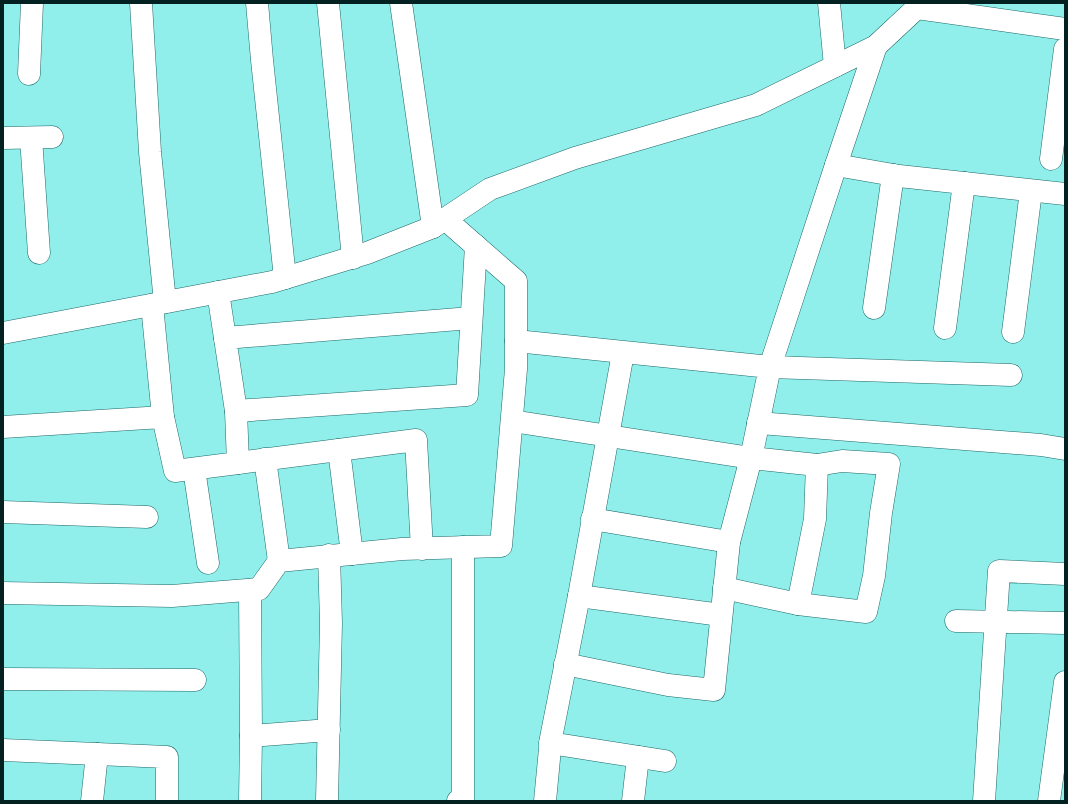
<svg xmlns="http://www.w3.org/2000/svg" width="1068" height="804" viewBox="0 0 1068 804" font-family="Helvetica,sans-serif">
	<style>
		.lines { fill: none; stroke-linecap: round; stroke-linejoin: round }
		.street-casing { stroke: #1d6968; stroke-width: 23 }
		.street { stroke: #fff; stroke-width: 22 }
	</style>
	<rect width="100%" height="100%" fill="#90eeeb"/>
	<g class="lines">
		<g class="street-casing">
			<g id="street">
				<path d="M141,3L150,152L165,302"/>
				<path d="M257,3L262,60L285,278"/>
				<path d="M328,3L353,258"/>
				<path d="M401,3L433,227"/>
				<path d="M829,3L835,66"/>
				<path d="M917,8L1065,29"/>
				<path d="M876,46L836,165L770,367L1011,375"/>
				<path d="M29,74L32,3"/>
				<path d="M3,138L52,137"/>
				<path d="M31,138L39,253"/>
				<path d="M1051,159L1065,49"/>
				<path d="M836,165L899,176L1065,194"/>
				<path d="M218,292L225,338"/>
				<path d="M152,305L163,417"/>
				<path d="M874,308L893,175"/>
				<path d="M945,328L964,183"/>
				<path d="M1013,332L1031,191"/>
				<path d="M3,333L272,282L367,253L433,227L490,189L575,158L756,105L876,46L922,3"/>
				<path d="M516,341L770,367L751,458L729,542L714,690L668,685L565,664"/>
				<path d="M236,411L467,395L476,246"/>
				<path d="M512,421L751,458L817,465L815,519L798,604"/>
				<path d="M758,423L1041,445L1065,449"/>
				<path d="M3,427L163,417L175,471L238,463L236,411L225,338L471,318"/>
				<path d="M339,450L352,554"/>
				<path d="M265,459L279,561"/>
				<path d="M238,463L416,440L422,549"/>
				<path d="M194,469L208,563"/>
				<path d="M3,512L147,517"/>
				<path d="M592,519L729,542"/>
				<path d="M724,588L798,604L866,612L874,576L881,513L889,464L842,461L817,465"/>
				<path d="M250,590L251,736L329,730"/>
				<path d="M3,593L172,596L259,589L279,561L402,549L501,546L516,369V281L445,219"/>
				<path d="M579,596L721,615"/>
				<path d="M956,621L1065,623"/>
				<path d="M3,679L195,680"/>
				<path d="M550,743L665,761"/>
				<path d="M3,750L167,757V801"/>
				<path d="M92,801L97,754"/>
				<path d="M250,801L251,736"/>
				<path d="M327,801L331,623L329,555"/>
				<path d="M458,801H463V547"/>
				<path d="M545,801L551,738L579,596L623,353"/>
				<path d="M633,801L638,757"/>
				<path d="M984,801L999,571L1065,574"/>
				<path d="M1049,801L1065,682"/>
			</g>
		</g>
		<use href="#street" class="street"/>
	</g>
	<rect width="1068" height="804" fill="none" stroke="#032121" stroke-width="8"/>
</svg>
